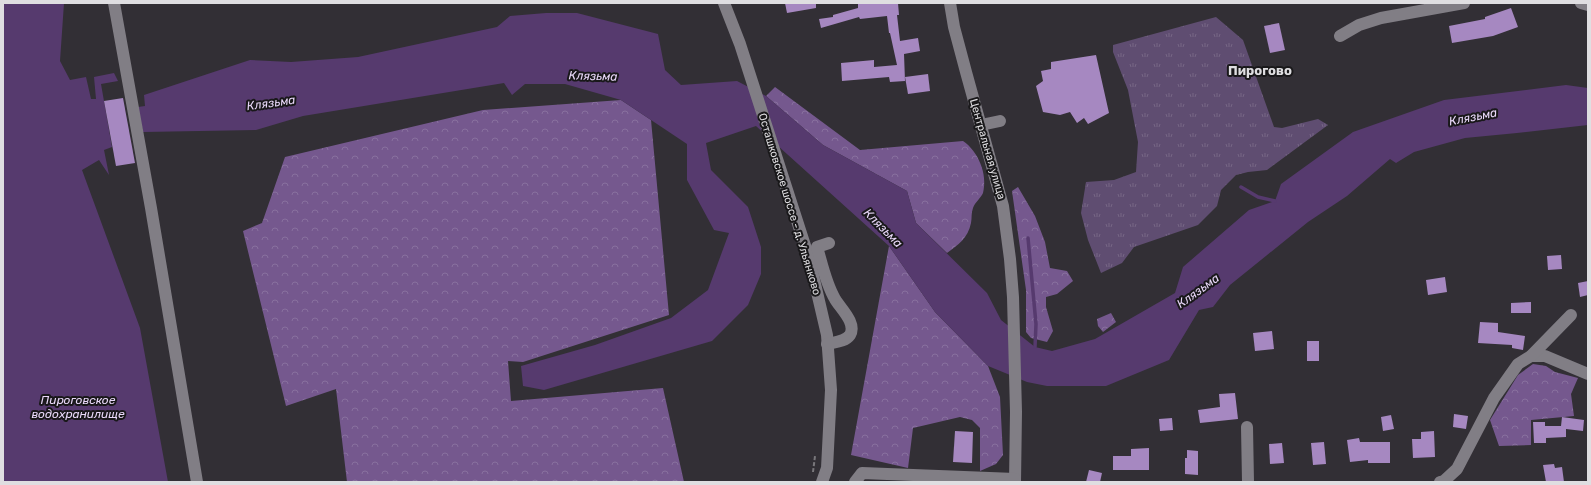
<svg xmlns="http://www.w3.org/2000/svg" width="1591" height="485" viewBox="0 0 1591 485" font-family="Rubik,sans-serif">
	<style>
		.grass { fill: url(#grass-tufts) }
		.forest { fill: url(#forest-crowns) }
		.water { fill: #563a6e }
		.lines { fill: none; stroke-linecap: round; stroke-linejoin: round }
		.stream { stroke: #563a6e; stroke-width: 3.5 }
		.building { fill: #a688c1 }
		.path { stroke: #79777b; stroke-width: 2; stroke-dasharray: 4 2; stroke-linecap: butt }
		.minor { stroke: #817e85; stroke-width: 12 }
		.labels { text-anchor: middle; stroke-width: 4; stroke-linejoin: round; paint-order: stroke }
		.street-label { font-size: 11px; fill: #dfdee1; stroke: #19181a }
		.water-label { font-size: 12px; font-style: italic; fill: #e9d8f9; stroke: #19181a }
		.quarter-label { font-size: 13px; font-weight: bold; fill: #dfdee1; stroke: #19181a }
	</style>
	<defs>
		<pattern id="grass-tufts" width="24" height="20" patternUnits="userSpaceOnUse"><rect width="24" height="20" fill="#5f4d71"/><path d="M3 7l-1-3M5 7V3M7 7l1-3M15 17l-1-3M17 17v-4M19 17l1-3" fill="none" stroke="#766685"/></pattern>
		<pattern id="forest-crowns" width="20" height="18" patternUnits="userSpaceOnUse"><rect width="20" height="18" fill="#75588e"/><path d="M2 6a3 3 0 1 1 6 0M12 15a3 3 0 1 1 6 0" fill="none" stroke="#88709e"/></pattern>
	</defs>
	<rect width="100%" height="100%" fill="#322f35"/>
	<path class="grass" d="M1216,17L1243,40L1274,127L1282,128L1318,119L1328,125L1267,170L1248,172L1236,175L1221,190L1217,206L1198,225L1134,247L1122,263L1101,273L1088,240L1081,213L1086,182L1114,180L1136,172L1138,142L1128,90L1113,52V45Z"/>
	<g class="forest">
		<path d="M775,87L860,150L963,141C978,151 988,174 983,193C981,198 975,202 973,208C971,213 972,218 971,223C968,238 958,245 947,253L916,223L907,191L823,145L766,96Z"/>
		<path d="M621,100L651,120L669,315L523,362L508,361L511,401L663,388L684,482H347L336,389L286,406L243,231L262,223L285,157L483,110Z"/>
		<path d="M1018,187L1035,216L1045,242L1050,268L1067,271L1073,281L1057,294L1046,297V307L1053,331L1047,342L1031,338L1026,332V290L1012,191Z"/>
		<path d="M889,246L935,312L988,366L1000,397L1003,455L996,464L980,471V428L972,420L960,417L913,428L908,468L851,455Z"/>
		<path d="M1111,313L1116,322L1103,332L1098,326L1097,319Z"/>
		<path d="M1533,364L1546,366L1555,372L1578,378L1571,394L1574,416L1531,420V445L1499,446L1490,420L1518,375Z"/>
	</g>
	<g class="water">
		<path d="M3,3H64L60,61L70,80L86,77L91,99H96L94,77L114,73L118,81L101,84L112,147L104,150L109,175L99,160L82,170L140,328L168,482H3Z"/>
		<path d="M546,13H577L658,34L665,70L681,85L737,81L766,96L823,145L907,191L916,223L987,293L1001,320L1035,347L1052,351L1095,339L1175,293L1183,267L1249,210L1275,201L1281,184L1353,132L1444,100L1566,85L1588,88V125L1517,133L1465,138L1414,152L1396,163L1390,159L1347,196L1308,222L1230,285L1213,307L1199,310L1169,360L1106,386H1047L1027,382L988,366L935,312L889,246L756,126L706,143L711,170L748,207L761,247V274L748,305L712,341L544,390L523,386L521,366L595,345L671,318L708,290L729,233L714,230L687,180V144L621,100L565,84H525L512,95L504,83L303,116L256,130L143,132L138,107L145,106L144,95L250,60L291,62L358,57L497,27L510,16Z"/>
	</g>
	<g class="lines">
		<g class="stream">
			<path d="M1241,187L1258,197L1275,201"/>
			<path d="M1028,238L1036,324L1035,347"/>
		</g>
	</g>
	<g class="building">
		<path d="M785,3H816V8L787,13Z"/>
		<path d="M858,3H898L899,15H897L900,41L918,38L920,51L904,54L905,81L890,82L889,77L842,81L841,63L874,60V67L897,65L890,33H889L887,16L860,19L859,17L821,28L819,19L833,17V15L858,8Z"/>
		<path d="M1511,8L1518,27L1493,36L1452,43L1449,26L1485,19V17Z"/>
		<path d="M1279,23L1285,50L1270,53L1264,26Z"/>
		<path d="M1096,55L1109,113L1088,124L1084,118L1077,123L1070,112L1060,115L1043,112L1036,86L1043,81L1041,71L1051,69V62Z"/>
		<path d="M928,74L930,91L908,94L905,77Z"/>
		<path d="M123,98L135,163L116,166L104,101Z"/>
		<path d="M1561,255L1562,269L1548,270L1547,256Z"/>
		<path d="M1445,277L1447,292L1428,295L1426,280Z"/>
		<path d="M1588,281V295L1580,297L1578,283Z"/>
		<path d="M1531,302V313H1511V303Z"/>
		<path d="M1480,322L1498,323V332L1525,336L1523,350L1512,348V345L1478,343Z"/>
		<path d="M1272,331L1274,349L1255,351L1253,333Z"/>
		<rect x="1307" y="341" width="12" height="20"/>
		<path d="M1235,393L1238,419L1200,423L1198,410L1220,407L1219,394Z"/>
		<path d="M1454,414L1468,416L1466,429L1453,427Z"/>
		<path d="M1391,415L1394,429L1383,431L1381,417Z"/>
		<path d="M1562,417L1584,420L1583,431L1566,429V437L1546,438V443H1534L1533,422H1545V426H1561Z"/>
		<path d="M1172,418L1173,430L1160,431L1159,419Z"/>
		<path d="M955,431L973,432L972,463L953,462Z"/>
		<path d="M1434,431L1435,457L1413,458L1412,439H1421V432Z"/>
		<path d="M1359,438L1360,442H1390V463H1368V460L1350,462L1347,440Z"/>
		<path d="M1324,442L1326,464L1313,465L1311,443Z"/>
		<path d="M1282,443L1284,463L1270,464L1269,444Z"/>
		<path d="M1149,448V470H1113V456H1131V449Z"/>
		<path d="M1187,450L1198,451V475L1185,474V458H1187Z"/>
		<path d="M1554,464L1555,468L1562,467L1564,482H1546L1543,465Z"/>
		<path d="M1089,470L1102,473L1100,482H1086Z"/>
	</g>
	<g class="lines">
		<path class="path" d="M813,472L815,456"/>
		<g class="minor">
			<path d="M114,3L151,208L197,482"/>
			<path d="M724,3L740,44L809,258L827,335L831,390L827,468L822,482"/>
			<path d="M950,3L954,27L966,72L1003,206L1010,259L1013,297L1016,412L1015,482"/>
			<path d="M1581,3L1588,5"/>
			<path d="M1340,36L1359,25L1381,18L1464,3"/>
			<path d="M981,125L1000,121"/>
			<path d="M827,344C835,342 845,342 850,335C857,323 840,308 835,299C826,284 822,264 817,247L829,243"/>
			<path d="M1531,356H1545L1588,374"/>
			<path d="M1247,427L1248,482"/>
			<path d="M855,482L862,473L1015,479"/>
			<path d="M1440,482L1444,481L1457,469L1494,398L1518,364L1531,356L1571,315"/>
		</g>
	</g>
	<g class="labels">
		<g class="street-label">
			<text transform="translate(988 149) rotate(74)" y="4">Центральная улица</text>
			<text transform="translate(790 204) rotate(73)" y="4">Осташковское шоссе - д. Ульянково</text>
		</g>
		<g class="water-label">
			<text transform="translate(593 76) rotate(2)" y="4">Клязьма</text>
			<text transform="translate(271 103) rotate(-8)" y="4">Клязьма</text>
			<text transform="translate(1473 117) rotate(-11)" y="4">Клязьма</text>
			<text transform="translate(883 228) rotate(45)" y="4">Клязьма</text>
			<text transform="translate(1198 291) rotate(-36)" y="4">Клязьма</text>
			<text x="78" y="404">Пироговское<tspan x="78" dy="14">водохранилище</tspan></text>
		</g>
		<g class="quarter-label">
			<text x="1260" y="75">Пирогово</text>
		</g>
	</g>
	<rect width="1591" height="485" fill="none" stroke="#dfdee1" stroke-width="8"/>
</svg>
